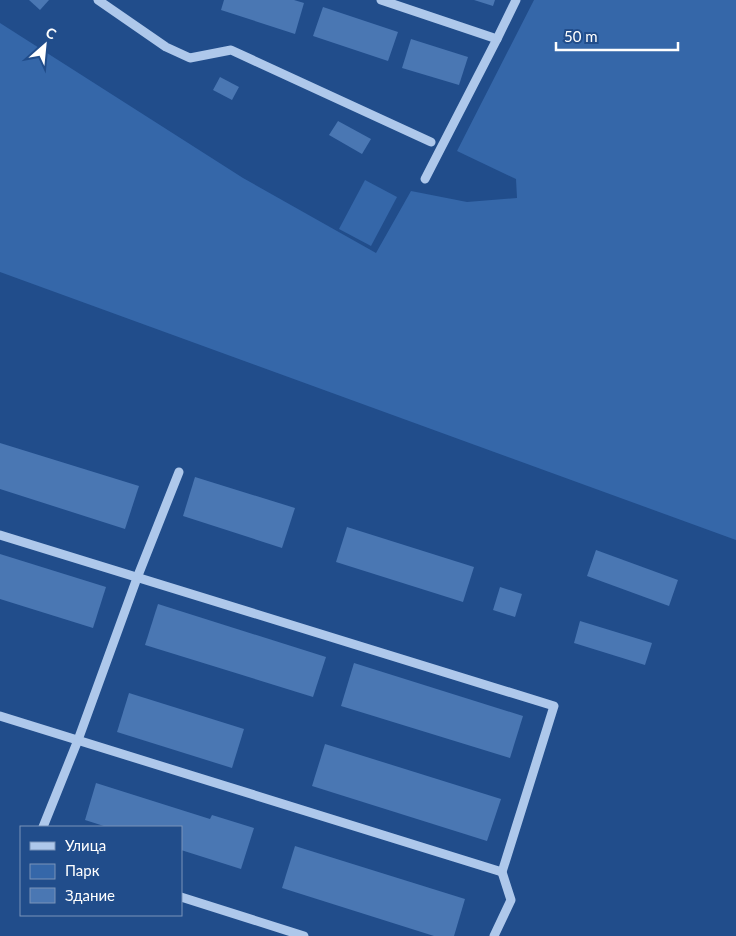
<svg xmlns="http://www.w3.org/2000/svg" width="736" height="936" viewBox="0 0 736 936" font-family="Lato,sans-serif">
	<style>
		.green { fill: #3567a9 }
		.building { fill: #4a77b3 }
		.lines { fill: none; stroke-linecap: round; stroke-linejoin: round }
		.minor { stroke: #aec8eb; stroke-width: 9 }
	</style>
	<rect width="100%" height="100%" fill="#214d8b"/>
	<g class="green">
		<path d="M534,0H736V540L0,272V23L243,178L376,253L411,191L467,202L517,198L516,179L457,151Z"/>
		<path d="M365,180L397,197L371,246L339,229Z"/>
	</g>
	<g class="building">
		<path d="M29,0H49L40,10Z"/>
		<path d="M224,0H294L304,3L295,34L221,10Z"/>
		<path d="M474,0H495L493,6Z"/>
		<path d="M323,7L398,32L388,61L313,36Z"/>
		<path d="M411,39L468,57L459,85L402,68Z"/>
		<path d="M220,77L239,87L232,100L213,90Z"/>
		<path d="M338,121L371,139L362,154L329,135Z"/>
		<path d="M0,443L139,486L125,529L0,489Z"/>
		<path d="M195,477L295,508L282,548L183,516Z"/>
		<path d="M347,527L474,567L463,602L336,562Z"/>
		<path d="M596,550L678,580L669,606L587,576Z"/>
		<path d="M0,554L106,587L93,628L0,599Z"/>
		<path d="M500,587L522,594L515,617L493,610Z"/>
		<path d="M158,604L326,657L313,697L145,645Z"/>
		<path d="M580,621L652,643L645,665L574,643Z"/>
		<path d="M354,663L523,716L510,758L341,706Z"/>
		<path d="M129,693L244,729L232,768L117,732Z"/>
		<path d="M325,744L501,799L487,841L312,786Z"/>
		<path d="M96,783L210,819L212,815L254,828L241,869L181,850V827H107L85,820Z"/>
		<path d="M295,846L465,899L454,936H434L282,888Z"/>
	</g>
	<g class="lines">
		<g class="minor">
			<path d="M98,0L166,47L190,58L231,50L431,142"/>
			<path d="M381,0L497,39L516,0"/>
			<path d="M425,179L497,39"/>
			<path d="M0,535L554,706L502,872L0,716"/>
			<path d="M43,827L78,740L137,578L179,472"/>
			<path d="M181,897L304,936"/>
			<path d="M494,936L511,900L502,872"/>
		</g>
	</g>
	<rect x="20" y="826" width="162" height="90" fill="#214d8b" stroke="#7a94b9"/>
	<rect x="30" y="842" width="25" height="8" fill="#aec8eb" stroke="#7a94b9"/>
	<text x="65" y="851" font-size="15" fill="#ffffff">Улица</text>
	<rect x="30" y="864" width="25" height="15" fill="#3567a9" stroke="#7a94b9"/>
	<text x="65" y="876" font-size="15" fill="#ffffff">Парк</text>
	<rect x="30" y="888" width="25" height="15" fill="#4a77b3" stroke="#7a94b9"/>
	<text x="65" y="901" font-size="15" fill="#ffffff">Здание</text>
	<g transform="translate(45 45) rotate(27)" stroke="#214d8b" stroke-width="4" paint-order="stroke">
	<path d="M0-4L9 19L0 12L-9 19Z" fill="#ffffff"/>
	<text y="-8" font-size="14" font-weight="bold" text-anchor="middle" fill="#ffffff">С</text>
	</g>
	<path d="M556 42v8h122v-8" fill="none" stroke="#ffffff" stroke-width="2.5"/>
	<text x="564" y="42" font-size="15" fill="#ffffff" stroke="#214d8b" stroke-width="4" paint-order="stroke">50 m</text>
</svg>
